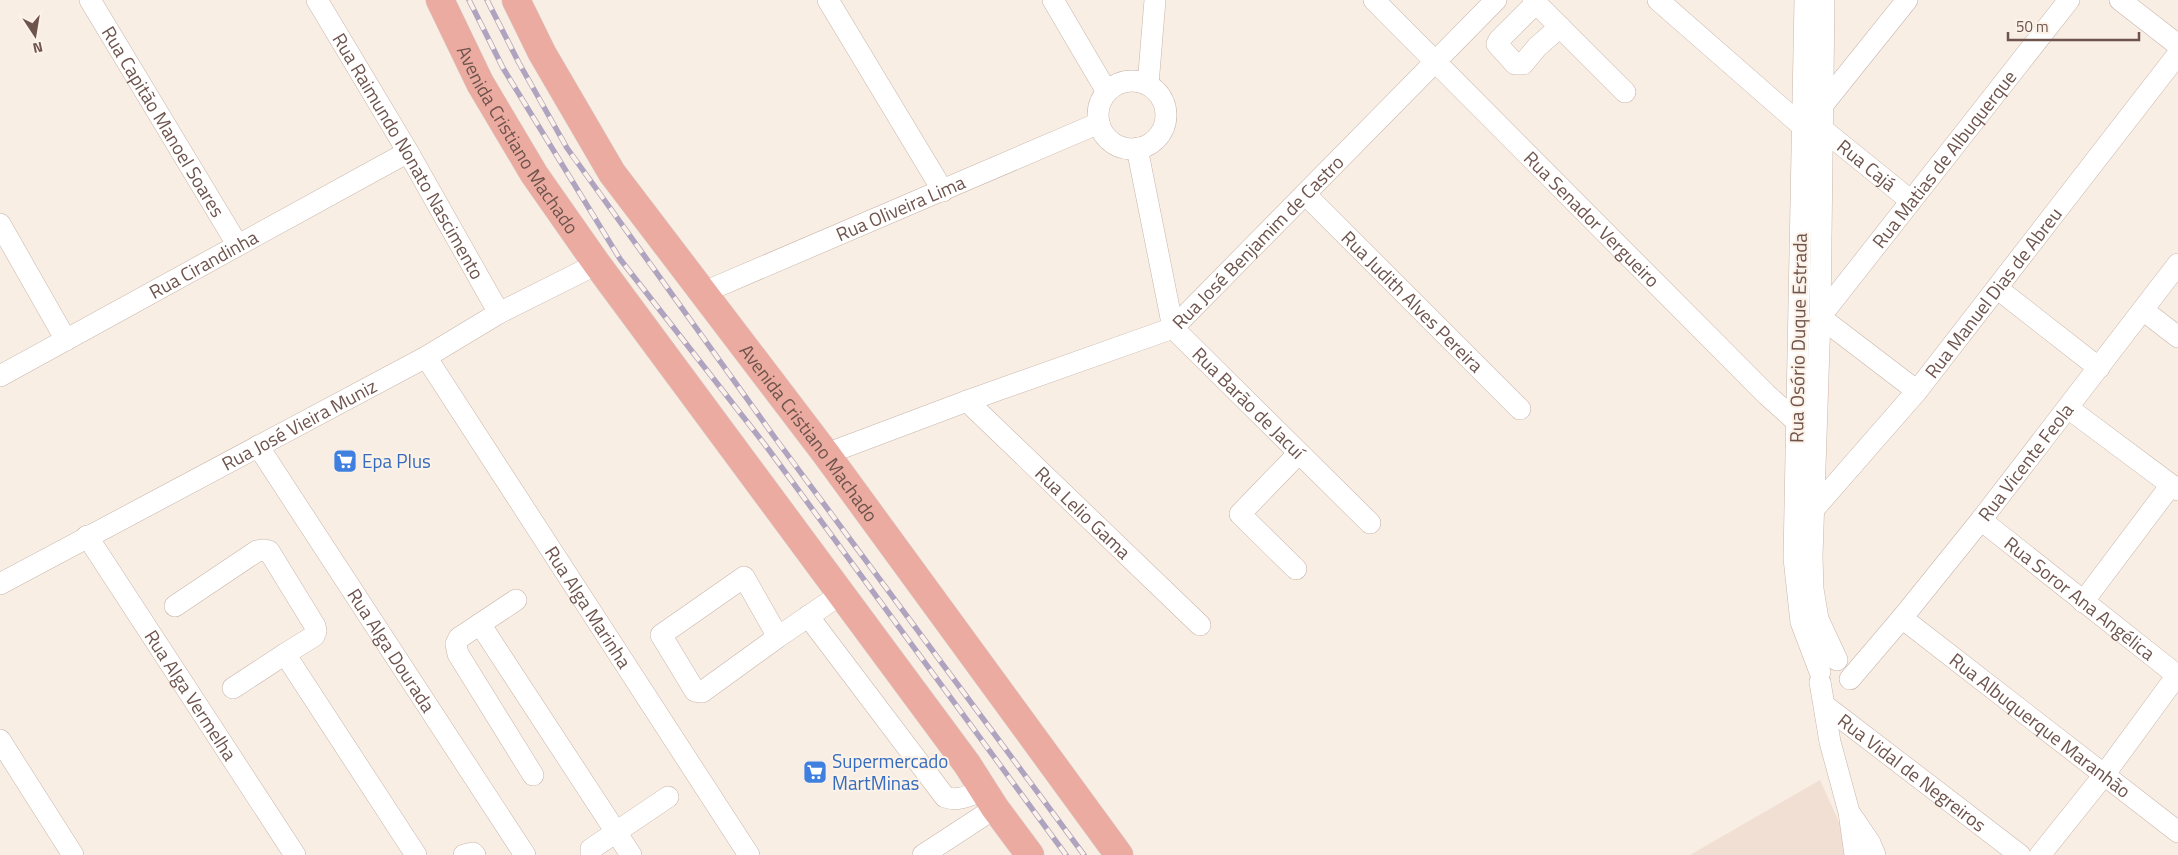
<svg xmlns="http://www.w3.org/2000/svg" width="2178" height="855" viewBox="0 0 2178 855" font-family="'Titillium Web',sans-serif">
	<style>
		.residential { fill: #f0dfd2 }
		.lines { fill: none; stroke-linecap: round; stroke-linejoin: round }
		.minor-casing { stroke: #c8b5ab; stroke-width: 22 }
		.highway-casing { stroke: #d6cfcd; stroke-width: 29 }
		.minor { stroke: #fff; stroke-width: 21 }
		.highway { stroke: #ecaba1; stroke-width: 28 }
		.rail-casing { stroke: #afa4c0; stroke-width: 5.5 }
		.rail { stroke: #fcf2e8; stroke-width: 4; stroke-dasharray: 11; stroke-linecap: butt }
		.labels { text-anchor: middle; stroke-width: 4; stroke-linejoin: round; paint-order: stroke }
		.street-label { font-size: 19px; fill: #6e544c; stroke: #fcf2e8 }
		.shop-label { font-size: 19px; fill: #366cbe; stroke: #fcf2e8; text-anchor: start }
	</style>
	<rect width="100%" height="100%" fill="#f9eee3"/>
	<path class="residential" d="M1820,780L1854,855H1690Z"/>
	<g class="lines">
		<g class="minor-casing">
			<g id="minor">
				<path id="s1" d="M90,0L237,244"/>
				<path id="s2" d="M317,0L408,152L499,313"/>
				<path d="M828,0L943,191"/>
				<path d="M1053,0L1107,92"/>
				<path id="s3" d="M1374,0L1767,395L1796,421H1803"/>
				<path d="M1533,0L1625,92"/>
				<path d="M1658,0L1802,126H1811"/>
				<path d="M1805,0L1794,558L1801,622L1820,672"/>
				<path d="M1824,0L1820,317L1812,557L1813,589L1818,619L1837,660"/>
				<path d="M2120,0L2178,45"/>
				<path d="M1536,3L1499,40L1497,44L1515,64H1523L1537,47L1560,27"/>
				<circle cx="1132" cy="115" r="34"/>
				<path d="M1148,85L1155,0"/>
				<path d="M1822,106L1907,0"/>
				<path id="s4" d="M1821,128L1911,201"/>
				<path id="s5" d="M1137,148L1173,328L1370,523"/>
				<path id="s6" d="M1305,194L1520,409"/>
				<path d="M0,224L66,340"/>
				<path d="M1998,289L2099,368"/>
				<path id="s7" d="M702,293L1099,123"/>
				<path d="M2143,310L2178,337"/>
				<path id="s8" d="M1820,317L2069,0"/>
				<path d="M1820,317L1917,391"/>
				<path id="s9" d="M426,357L749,855"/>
				<path id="s10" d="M0,376L408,152"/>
				<path id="s11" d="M967,401L1200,625"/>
				<path d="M2068,408L2178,490"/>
				<path id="s12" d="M258,446L525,855"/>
				<path id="s13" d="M826,454L967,401L1173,328L1496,0"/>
				<path id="s14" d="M1809,509H1814L1917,391L2178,54"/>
				<path id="s15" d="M1981,520L2178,676"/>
				<path id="s16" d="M87,536L295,855"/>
				<path d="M1296,569L1240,514L1299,453"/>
				<path id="s17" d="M0,584L426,357L499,313L597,264"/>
				<path d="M516,600L459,638L456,644L458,654L533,775"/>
				<path d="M2083,602L2171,485"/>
				<path d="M175,606L257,551L264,550L269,551L315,626L316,631L314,636L285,654L416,855"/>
				<path d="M808,616L945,797C959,802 970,795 983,790"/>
				<path id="s18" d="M1902,618L2178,832"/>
				<path d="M480,624L631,855"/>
				<path d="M778,637L702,692L695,691L661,635L744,577L778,637L841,594"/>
				<path id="s19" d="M1850,679L1902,618L1981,520L2178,264"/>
				<path d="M1820,682L1830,742L1849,812L1855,855"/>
				<path d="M233,688L285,654"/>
				<path id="s20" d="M1828,708L2020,855"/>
				<path d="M0,740L73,855"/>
				<path d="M1851,815L1870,843L1875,855"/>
				<path d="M464,855L473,853L475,855"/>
				<path d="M591,855V849L668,797"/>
				<path d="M923,855L995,808"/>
				<path d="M2040,855L2104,775L2178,674"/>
			</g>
		</g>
		<g class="highway-casing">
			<g id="highway">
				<path id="s21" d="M440,0L480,83L534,174L597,264L967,764L995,808L1030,855"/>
				<path id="s22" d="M516,0L542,53L612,173L826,454L1119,855"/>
			</g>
		</g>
		<use href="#minor" class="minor"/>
		<use href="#highway" class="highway"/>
		<g class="rail-casing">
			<g id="rail">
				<path d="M469,0L503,68L620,259L769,450L1066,855"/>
				<path d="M487,0L519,63L567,148L778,442L1084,855"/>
			</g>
		</g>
		<use href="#rail" class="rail"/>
	</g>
	<defs>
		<g id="supermarket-square" transform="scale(1.25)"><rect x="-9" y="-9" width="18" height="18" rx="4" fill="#3f7fe0" stroke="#fcf2e8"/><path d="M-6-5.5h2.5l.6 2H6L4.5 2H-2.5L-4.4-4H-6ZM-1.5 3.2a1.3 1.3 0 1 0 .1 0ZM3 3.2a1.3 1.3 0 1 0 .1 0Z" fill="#fff"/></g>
	</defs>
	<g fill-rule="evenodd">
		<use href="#supermarket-square" x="345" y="461"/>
		<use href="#supermarket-square" x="815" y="772"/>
	</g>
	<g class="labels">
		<g class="street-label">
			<text dy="7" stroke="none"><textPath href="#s1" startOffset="142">Rua Capitão Manoel Soares</textPath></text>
			<text dy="7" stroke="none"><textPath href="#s21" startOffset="160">Avenida Cristiano Machado</textPath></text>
			<text dy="7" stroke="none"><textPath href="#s2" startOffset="181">Rua Raimundo Nonato Nascimento</textPath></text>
			<text dy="7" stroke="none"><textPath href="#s8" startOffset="201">Rua Matias de Albuquerque</textPath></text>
			<text dy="7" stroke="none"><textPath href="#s4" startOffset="59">Rua Cajá</textPath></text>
			<text dy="7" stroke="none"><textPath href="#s7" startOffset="216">Rua Oliveira Lima</textPath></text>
			<text dy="7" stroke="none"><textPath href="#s3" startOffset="309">Rua Senador Vergueiro</textPath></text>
			<text dy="7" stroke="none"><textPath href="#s13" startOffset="490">Rua José Benjamim de Castro</textPath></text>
			<text dy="7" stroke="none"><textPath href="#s10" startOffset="232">Rua Cirandinha</textPath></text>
			<text dy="7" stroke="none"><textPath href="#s14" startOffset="286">Rua Manuel Dias de Abreu</textPath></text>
			<text dy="7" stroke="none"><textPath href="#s6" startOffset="152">Rua Judith Alves Pereira</textPath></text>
			<text transform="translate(1798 338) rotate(-89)" y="7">Rua Osório Duque Estrada</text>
			<text dy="7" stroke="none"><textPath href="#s5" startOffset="290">Rua Barão de Jacuí</textPath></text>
			<text dy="7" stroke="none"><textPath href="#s17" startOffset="339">Rua José Vieira Muniz</textPath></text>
			<text dy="7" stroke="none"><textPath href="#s22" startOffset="524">Avenida Cristiano Machado</textPath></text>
			<text dy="7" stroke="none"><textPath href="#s19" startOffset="279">Rua Vicente Feola</textPath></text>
			<text dy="7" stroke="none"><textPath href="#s11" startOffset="161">Rua Lelio Gama</textPath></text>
			<text dy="7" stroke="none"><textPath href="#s15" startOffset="126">Rua Soror Ana Angélica</textPath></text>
			<text dy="7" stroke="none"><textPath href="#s9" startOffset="298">Rua Alga Marinha</textPath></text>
			<text dy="7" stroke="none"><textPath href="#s12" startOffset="244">Rua Alga Dourada</textPath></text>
			<text dy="7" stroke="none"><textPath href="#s16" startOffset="190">Rua Alga Vermelha</textPath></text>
			<text dy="7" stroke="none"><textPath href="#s18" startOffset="175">Rua Albuquerque Maranhão</textPath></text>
			<text dy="7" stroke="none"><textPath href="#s20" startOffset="106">Rua Vidal de Negreiros</textPath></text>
		</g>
		<g class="shop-label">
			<text x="362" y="468">Epa Plus</text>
			<text x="832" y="768">Supermercado<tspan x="832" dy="22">MartMinas</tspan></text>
		</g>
	</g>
	<g transform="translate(35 35) rotate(168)" stroke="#fcf2e8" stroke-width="4" paint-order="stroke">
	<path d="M0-4L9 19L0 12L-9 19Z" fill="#6e544c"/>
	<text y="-8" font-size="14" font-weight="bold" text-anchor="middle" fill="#6e544c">N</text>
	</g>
	<path d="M2008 32v8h131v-8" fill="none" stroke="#6e544c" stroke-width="2.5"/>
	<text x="2016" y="32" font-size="15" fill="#6e544c" stroke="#fcf2e8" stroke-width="4" paint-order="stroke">50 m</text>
</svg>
